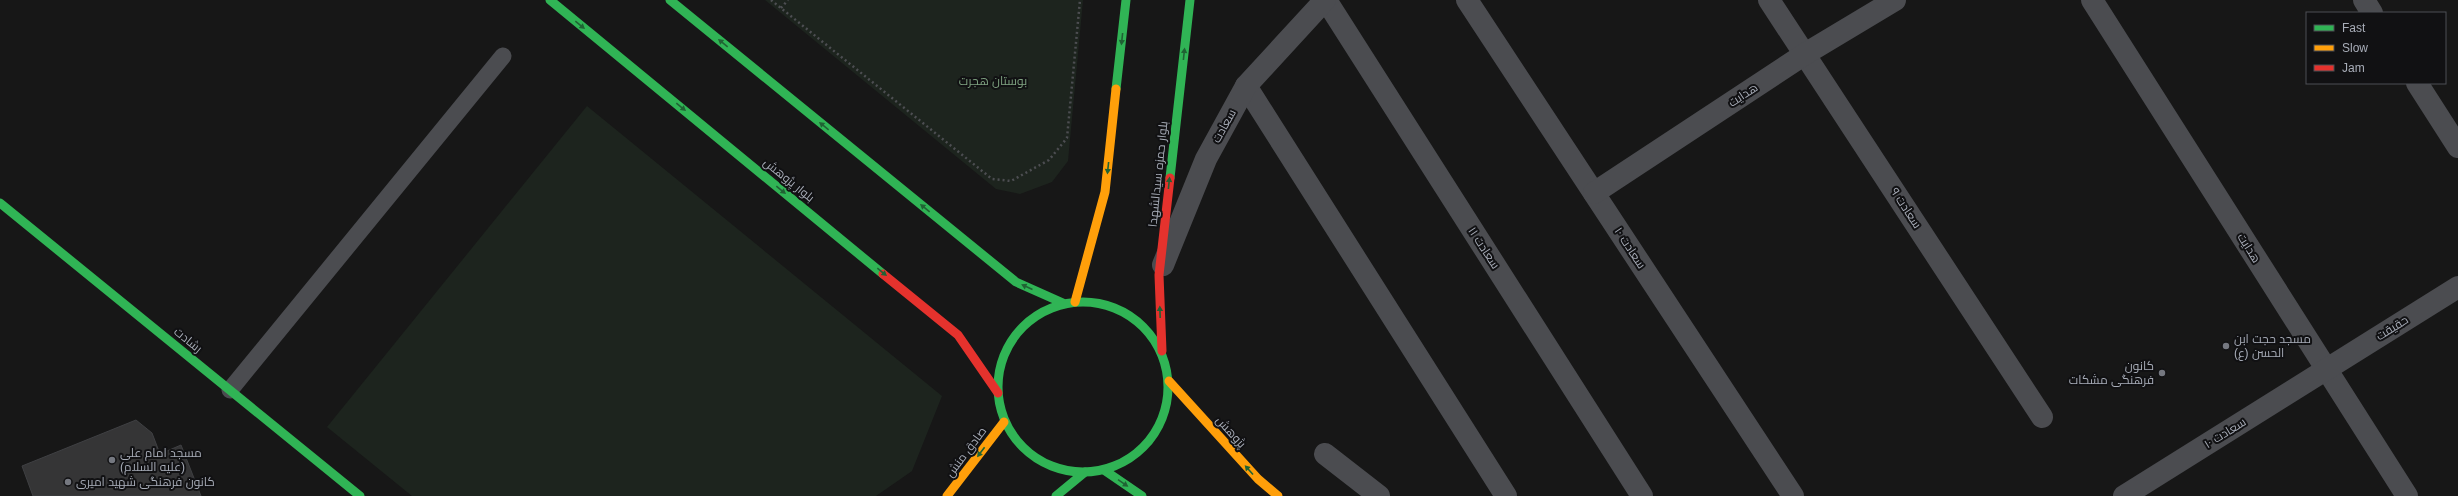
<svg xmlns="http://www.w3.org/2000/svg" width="2458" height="496" viewBox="0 0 2458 496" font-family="Helvetica,Cairo,sans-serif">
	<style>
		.green { fill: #1d241e }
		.building { fill: #353536; stroke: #3f4043 }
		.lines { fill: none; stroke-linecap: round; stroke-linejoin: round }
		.path { stroke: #4d4e52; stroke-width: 2.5; stroke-dasharray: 2 3; stroke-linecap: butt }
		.lane { stroke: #4b4c50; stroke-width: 17 }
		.street { stroke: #4b4c50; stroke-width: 22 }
		.fast { stroke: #30b455; stroke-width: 9 }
		.slow { stroke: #ff9f0a; stroke-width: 9 }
		.jam { stroke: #e5322d; stroke-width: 9 }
		.oneway { fill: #206234 }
		.poi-dot { fill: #757880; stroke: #111113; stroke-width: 1.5 }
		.labels { text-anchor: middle; stroke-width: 4; stroke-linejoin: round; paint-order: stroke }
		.park-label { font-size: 12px; fill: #7fa381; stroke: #111113 }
		.street-label { font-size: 12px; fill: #a8adb8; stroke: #111113 }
		.poi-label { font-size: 12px; fill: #a8adb8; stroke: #111113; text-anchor: start }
	</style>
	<rect width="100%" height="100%" fill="#171717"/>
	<g class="green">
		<path d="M765,0H1083L1068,161L1052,182L1020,194L996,189Z"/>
		<path d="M587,106L942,396L912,471L876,496H412L327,427Z"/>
	</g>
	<path class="building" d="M136,420L152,433L160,454L181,445L201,496H33L22,466Z"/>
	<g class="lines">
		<g class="path">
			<path d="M771,0L992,179L1011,181L1049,160L1067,138L1080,0"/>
			<path d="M781,8L788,0"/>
		</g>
		<path class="lane" d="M230,390L503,56"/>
		<g class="street">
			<path d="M1326,0L1642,496"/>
			<path d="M1467,0L1793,496"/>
			<path d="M1769,0L2042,417"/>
			<path d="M2092,0L2407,496"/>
			<path d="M2364,0L2372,13"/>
			<path d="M2417,83L2458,147"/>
			<path d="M1246,86L1506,496"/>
			<path d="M1594,193L1805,54L1895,0"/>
			<path d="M1163,265L1206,159L1246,86L1325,0"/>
			<path d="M1325,454L1379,496"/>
			<path d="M2124,496L2458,287"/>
		</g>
		<g class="fast">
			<path d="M550,0L883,274"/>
			<path d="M670,0L1016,282L1063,303"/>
			<path d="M1116,89L1126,0"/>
			<path d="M1170,178L1190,0"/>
			<path d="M0,203L360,496"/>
			<circle cx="1083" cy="387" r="85"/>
			<path d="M1104,470L1142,496"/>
			<path d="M1056,496L1085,472"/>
		</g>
		<g class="slow">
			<path d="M1075,302L1105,192L1116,89"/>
			<path d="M1169,381L1258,479L1278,496"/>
			<path d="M947,496L1004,422"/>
		</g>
		<g class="jam">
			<path d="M883,274L958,335L998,393"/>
			<path d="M1162,351L1159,275L1170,178"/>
		</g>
	</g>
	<defs><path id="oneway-solid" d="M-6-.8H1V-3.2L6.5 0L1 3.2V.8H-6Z"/></defs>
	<g class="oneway">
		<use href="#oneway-solid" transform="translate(580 25) rotate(39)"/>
		<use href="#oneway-solid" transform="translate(1122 39) rotate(96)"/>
		<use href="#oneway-solid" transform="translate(723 43) rotate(-141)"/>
		<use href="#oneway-solid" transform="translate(1184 54) rotate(-84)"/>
		<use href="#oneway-solid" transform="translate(681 107) rotate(39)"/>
		<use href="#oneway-solid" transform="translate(824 126) rotate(-141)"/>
		<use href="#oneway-solid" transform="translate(1108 168) rotate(96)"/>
		<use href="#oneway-solid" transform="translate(1169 183) rotate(-84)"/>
		<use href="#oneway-solid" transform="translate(781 190) rotate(39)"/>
		<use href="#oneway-solid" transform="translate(925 208) rotate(-141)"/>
		<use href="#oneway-solid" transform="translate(882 272) rotate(39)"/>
		<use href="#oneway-solid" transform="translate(1027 287) rotate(-156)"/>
		<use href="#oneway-solid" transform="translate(1160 312) rotate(-92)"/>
		<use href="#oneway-solid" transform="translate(981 452) rotate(127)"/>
		<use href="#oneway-solid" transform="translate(1249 470) rotate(-132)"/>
		<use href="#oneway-solid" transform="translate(1123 483) rotate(34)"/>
	</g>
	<g class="poi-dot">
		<circle cx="2226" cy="346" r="4"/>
		<circle cx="2162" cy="373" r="4"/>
		<circle cx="112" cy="460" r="4"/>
		<circle cx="68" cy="482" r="4"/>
	</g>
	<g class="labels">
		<g class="park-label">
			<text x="993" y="85">بوستان هجرت</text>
		</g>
		<g class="street-label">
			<text transform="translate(1743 95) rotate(-33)" y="4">هدایت</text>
			<text transform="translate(1224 126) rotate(-61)" y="4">سعادت</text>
			<text transform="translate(1158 174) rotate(-84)" y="4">بلوار حمزه سیدالشهدا</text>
			<text transform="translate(789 180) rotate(39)" y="4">بلوار پژوهش</text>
			<text transform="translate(1906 208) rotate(57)" y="4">سعادت ۹</text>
			<text transform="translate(1484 248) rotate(57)" y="4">سعادت ۱۱</text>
			<text transform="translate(1630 248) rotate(57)" y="4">سعادت ۱۰</text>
			<text transform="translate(2249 248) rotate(58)" y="4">هدایت</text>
			<text transform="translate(2392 328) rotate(-32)" y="4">حقیقت</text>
			<text transform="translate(188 340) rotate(39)" y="4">رشادت</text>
			<text transform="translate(1231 432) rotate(48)" y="4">پژوهش</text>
			<text transform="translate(2225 433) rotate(-32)" y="4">سعادت ۱۰</text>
			<text transform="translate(966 452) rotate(-53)" y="4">صادق منش</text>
		</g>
		<g class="poi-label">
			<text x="2234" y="343">مسجد حجت ابن<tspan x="2234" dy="14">الحسن (ع)</tspan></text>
			<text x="2154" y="370" text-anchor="end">کانون<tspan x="2154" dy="14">فرهنگی مشکات</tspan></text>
			<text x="120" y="457">مسجد امام علی<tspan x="120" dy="14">(علیه السلام)</tspan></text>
			<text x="76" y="486">کانون فرهنگی شهید امیری</text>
		</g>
	</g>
	<rect x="2306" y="12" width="140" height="72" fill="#111113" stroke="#4d4f55"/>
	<rect x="2314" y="25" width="20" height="6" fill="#30b455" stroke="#4d4f55"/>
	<text x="2342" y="32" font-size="12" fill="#a8adb8">Fast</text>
	<rect x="2314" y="45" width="20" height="6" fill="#ff9f0a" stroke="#4d4f55"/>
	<text x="2342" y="52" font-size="12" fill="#a8adb8">Slow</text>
	<rect x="2314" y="65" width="20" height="6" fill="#e5322d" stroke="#4d4f55"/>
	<text x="2342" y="72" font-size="12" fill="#a8adb8">Jam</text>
</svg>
